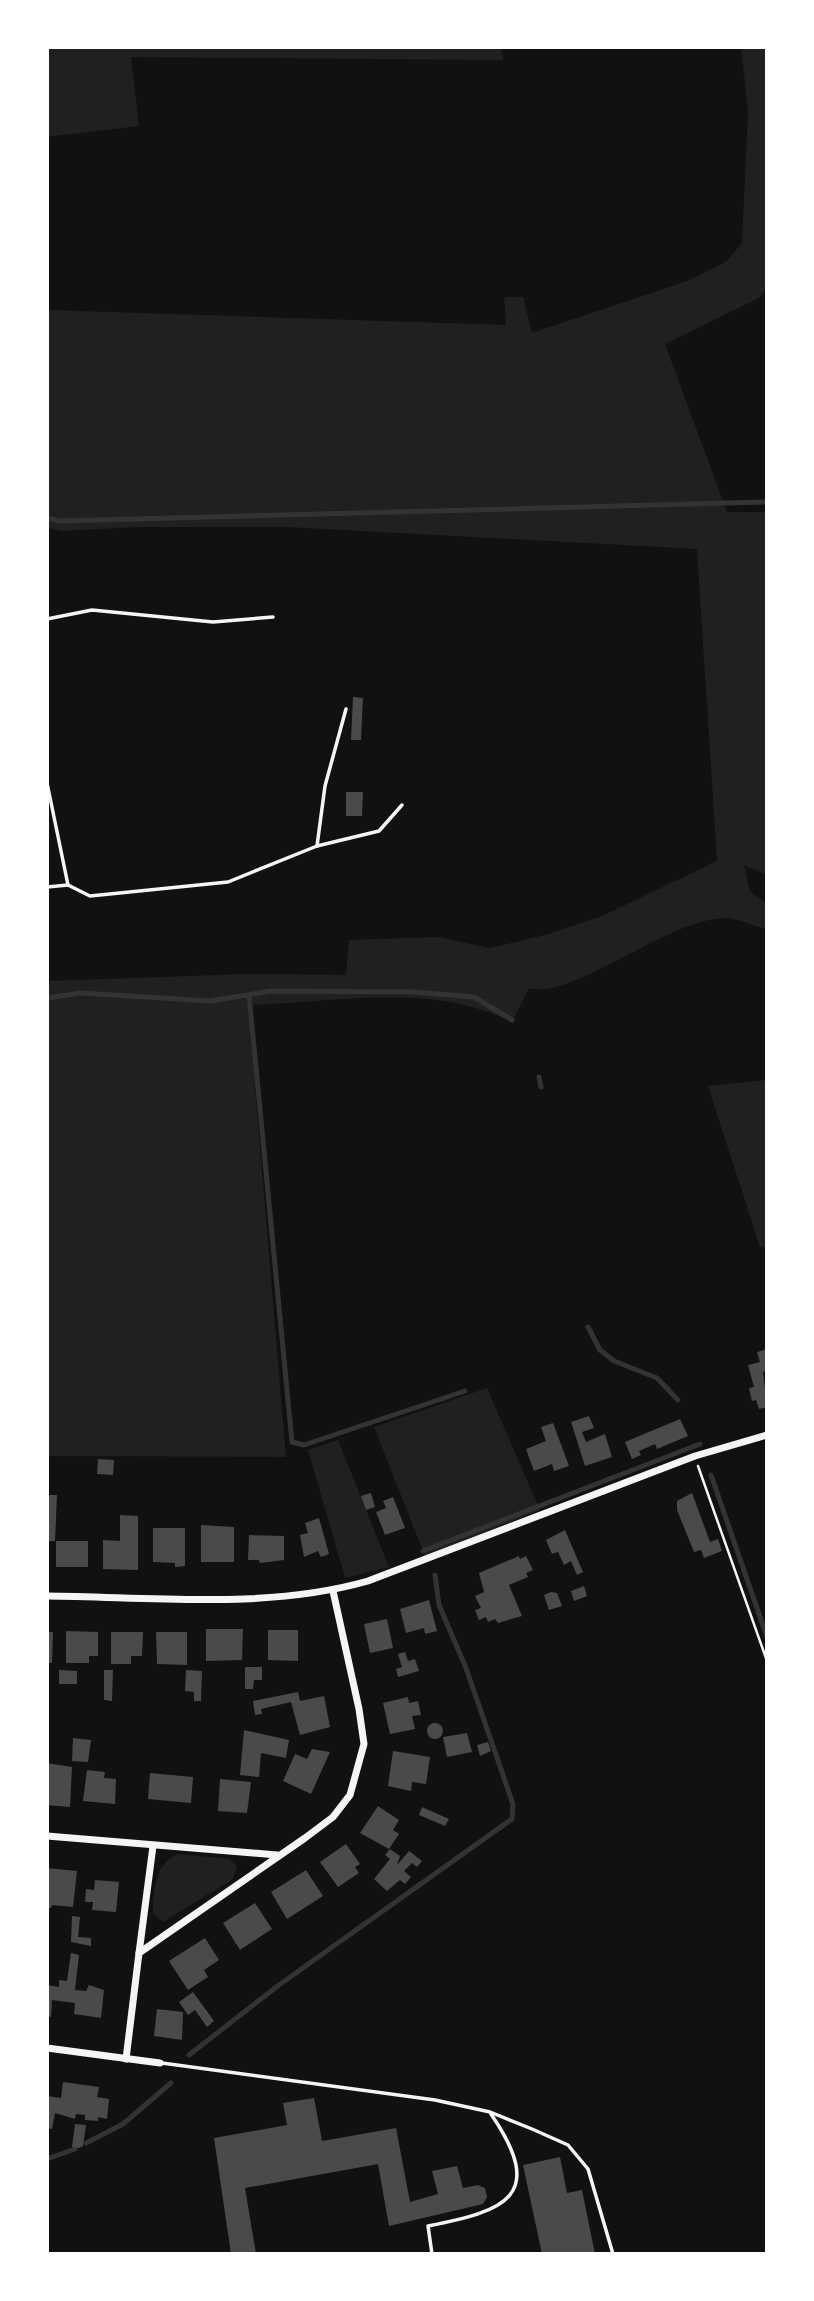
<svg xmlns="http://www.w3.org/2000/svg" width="814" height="2301" viewBox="0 0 814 2301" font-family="Roboto,sans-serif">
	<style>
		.green { fill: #202020 }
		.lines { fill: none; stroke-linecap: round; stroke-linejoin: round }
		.stream { stroke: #333; stroke-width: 5 }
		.building { fill: #4a4a4a }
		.path { stroke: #f5f5f5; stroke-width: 2.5 }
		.service { stroke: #f5f5f5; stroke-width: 3.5 }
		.minor { stroke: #f5f5f5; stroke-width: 7 }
	</style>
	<rect width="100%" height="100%" fill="#111"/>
	<g class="green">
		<path d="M47,47H501L503,60L131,57L139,126L47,137Z"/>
		<path d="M741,47H767V289L759,298L665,344L727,512H767V875L744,865L750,892L767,903V930C754,926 738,918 725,918C667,919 574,1000 529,988L512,1022C430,981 336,1003 248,1005L286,1457L47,1456V981L246,974L346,975L349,940L438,937L490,948L545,935L602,916L717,861L697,549L287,527H137L63,531L47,528L48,310L506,325L504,297H523L532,333L690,280L726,262L742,243L748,111Z"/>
		<path d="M767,1080V1246L760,1247L708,1086Z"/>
		<path d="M487,1388L540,1510L425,1556L374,1427Z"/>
		<path d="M338,1440L389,1567L345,1578L308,1450Z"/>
		<path d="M179,1854L229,1859L237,1866L233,1879L163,1922L153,1914C153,1892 154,1862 179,1854Z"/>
	</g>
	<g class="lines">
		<g class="stream">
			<path d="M47,518L59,521L767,502"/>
			<path d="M249,995L292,1442L304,1445L465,1391"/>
			<path d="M47,998L80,993L210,1001L271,991L414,992L474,997L512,1020"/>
			<path d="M539,1077L541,1087"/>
			<path d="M588,1327L600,1350L614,1361L657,1378L678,1400"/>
			<path d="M711,1475L767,1637"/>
			<path d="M423,1551L700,1444"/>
			<path d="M189,2055L279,1985L512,1819L513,1804L466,1668L439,1605L435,1575"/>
			<path d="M86,2143L123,2124L171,2083"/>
			<path d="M47,2159L75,2149"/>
		</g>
	</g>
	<g class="building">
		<path d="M353,697L363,698L361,740H351Z"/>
		<path d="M346,792H363L362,816H346Z"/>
		<path d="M767,1349V1370L763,1372L767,1407L759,1409L756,1400L752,1401L749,1388L754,1387L748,1365L760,1362L757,1352Z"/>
		<path d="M589,1416L594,1428L582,1432L586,1442L605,1434L612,1457L585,1466L571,1422Z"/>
		<path d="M680,1419L688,1436L657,1449L655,1444L639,1451L641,1455L632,1459L625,1442Z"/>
		<path d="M553,1423L569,1466L554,1471L552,1464L534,1471L526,1449L546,1441L541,1427Z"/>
		<path d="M98,1459L114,1460L113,1475L97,1474Z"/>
		<path d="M371,1493L375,1507L366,1510L361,1496Z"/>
		<path d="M692,1493L710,1542L718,1539L722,1551L704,1558L701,1550L694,1552L677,1510V1501Z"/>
		<path d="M47,1495H57L55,1541H48Z"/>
		<path d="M393,1497L405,1528L385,1535L376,1512L386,1508L383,1501Z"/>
		<path d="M120,1515L138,1516V1570L103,1569V1540L120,1541Z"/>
		<path d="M319,1518L329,1554L321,1557L318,1551L304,1557L300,1535L308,1533L305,1523Z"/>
		<path d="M201,1525L234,1527V1562H201Z"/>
		<path d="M153,1528H185V1566L175,1567V1563L153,1562Z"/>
		<path d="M565,1530L583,1572L577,1575L571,1561L564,1565L558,1552L552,1554L546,1540Z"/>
		<path d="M249,1535L284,1536V1560L260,1563L259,1560H248Z"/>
		<rect x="56" y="1541" width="32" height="26"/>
		<path d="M519,1556L520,1559L526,1556L533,1570L526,1573L528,1577L509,1585L522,1616L498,1623L495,1619L488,1622L486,1617L479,1620L475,1610L481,1608L475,1596L484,1592L479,1573Z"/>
		<path d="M584,1586L587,1596L574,1601L571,1591Z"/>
		<path d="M551,1592L557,1593L562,1606L549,1610L544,1595Z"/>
		<path d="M429,1600L437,1631L425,1634L424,1628L406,1633L400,1609Z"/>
		<path d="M387,1619L393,1648L370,1653L364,1624Z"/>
		<path d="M206,1629H243L242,1660L206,1661Z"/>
		<path d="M268,1630H298V1661L268,1660Z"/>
		<path d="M66,1631L98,1632V1656H89V1663H66Z"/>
		<path d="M47,1632H53L52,1663H47Z"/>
		<path d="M111,1632H143L142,1656H131V1664H111Z"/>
		<path d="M156,1632H187V1665L157,1664Z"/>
		<path d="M405,1652L408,1661L415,1659L419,1671L398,1677L396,1669L402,1667L398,1654Z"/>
		<path d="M245,1667H262V1680H254L253,1689H245Z"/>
		<path d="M59,1670L77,1671V1684H59Z"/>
		<path d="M104,1670H113L112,1701L104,1700Z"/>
		<path d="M186,1670L202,1671L201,1701H194V1692L185,1691Z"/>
		<path d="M298,1692L300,1701L324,1696L330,1727L300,1735L291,1702L261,1709L262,1714L255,1715L253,1701Z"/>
		<path d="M408,1697L409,1703L418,1701L421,1715L412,1716L415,1729L390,1734L383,1703Z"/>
		<circle cx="435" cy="1731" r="8"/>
		<path d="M244,1730L289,1740L286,1758L261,1753L259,1777L240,1775Z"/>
		<path d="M467,1733L472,1752L447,1757L443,1737Z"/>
		<path d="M73,1738L91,1740L88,1762L72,1761Z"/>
		<path d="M488,1742L491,1751L480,1756L477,1745Z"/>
		<path d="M312,1749L330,1752L311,1794L283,1781L295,1754L307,1759Z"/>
		<path d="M393,1751L430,1757L426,1784L412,1782L411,1791L388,1786Z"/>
		<path d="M47,1763L72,1767L70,1807L47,1805Z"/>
		<path d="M87,1770L105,1772L104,1778L116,1779L115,1804L83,1801Z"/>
		<path d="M150,1773L193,1777L191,1803L148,1799Z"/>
		<path d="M220,1779L251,1782L247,1813L218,1811Z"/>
		<path d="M378,1806L399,1820L393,1830L399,1834L389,1849L360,1833Z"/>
		<path d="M422,1807L449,1819L445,1826L419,1815Z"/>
		<path d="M346,1844L360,1864L355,1867L359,1873L338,1887L320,1862Z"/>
		<path d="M390,1849L400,1856L397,1865L409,1851L422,1861L417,1867L412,1863L404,1871L411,1877L405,1884L400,1880L387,1891L374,1879L390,1859L385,1855Z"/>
		<path d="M47,1868L77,1871L73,1907L52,1905L51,1908H47Z"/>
		<path d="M306,1870L323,1896L287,1919L271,1892Z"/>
		<path d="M95,1880L119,1882L116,1912L92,1910L93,1902H85L86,1889L94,1890Z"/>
		<path d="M255,1903L272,1929L240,1950L223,1923Z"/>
		<path d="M72,1916L80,1917L78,1937L91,1938V1946L71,1942Z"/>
		<path d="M205,1938L219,1960L204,1970L208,1977L188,1990L169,1961Z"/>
		<path d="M71,1953L79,1955L75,1990L86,1991L89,1985L104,1990L101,2018L74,2014L75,2003L52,2000L51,2017L47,2016V1985L59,1987V1980L67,1981Z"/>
		<path d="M193,1992L214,2021L207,2027L195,2010L188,2015L179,2002Z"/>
		<path d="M157,2009L183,2012L182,2040L154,2036Z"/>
		<path d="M63,2082L99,2087L97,2097L109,2099L107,2119L98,2117V2121L85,2120V2115L76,2114L75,2119L55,2113L52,2129L47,2128V2096L61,2098Z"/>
		<path d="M314,2098L322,2141L396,2128L410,2202L438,2194L432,2171L457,2166L463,2188L478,2185L485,2188L487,2197L483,2204L389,2226L378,2164L245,2188L256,2254H231L214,2138L287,2125L283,2103Z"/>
		<path d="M75,2124L86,2125L83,2146L79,2148L72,2147Z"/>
		<path d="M560,2157L567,2193L582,2190L595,2254H542L523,2165Z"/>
	</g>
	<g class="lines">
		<path class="path" d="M698,1466L767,1661"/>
		<g class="service">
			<path d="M47,619L92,610L213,622L273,617"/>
			<path d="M47,783L68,885L90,896L228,882L317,846L379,831L402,805"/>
			<path d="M317,846L325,786L346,709"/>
			<path d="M47,887L68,885"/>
			<path d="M162,2063L435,2100L490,2112L532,2129L568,2145L588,2169L613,2254"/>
			<path d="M432,2254L428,2226C506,2211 547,2196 491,2114"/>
		</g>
		<g class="minor">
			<path d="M47,1596C152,1597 266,1610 368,1581L695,1456L767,1435"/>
			<path d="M47,1836L277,1855"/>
			<path d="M139,1953L153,1846"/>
			<path d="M47,2048L160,2063"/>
			<path d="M126,2059L139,1953L305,1838L333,1817L350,1795L364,1744L359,1709L333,1591"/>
		</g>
	</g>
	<rect width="814" height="2301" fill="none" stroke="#ffffff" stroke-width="98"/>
</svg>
